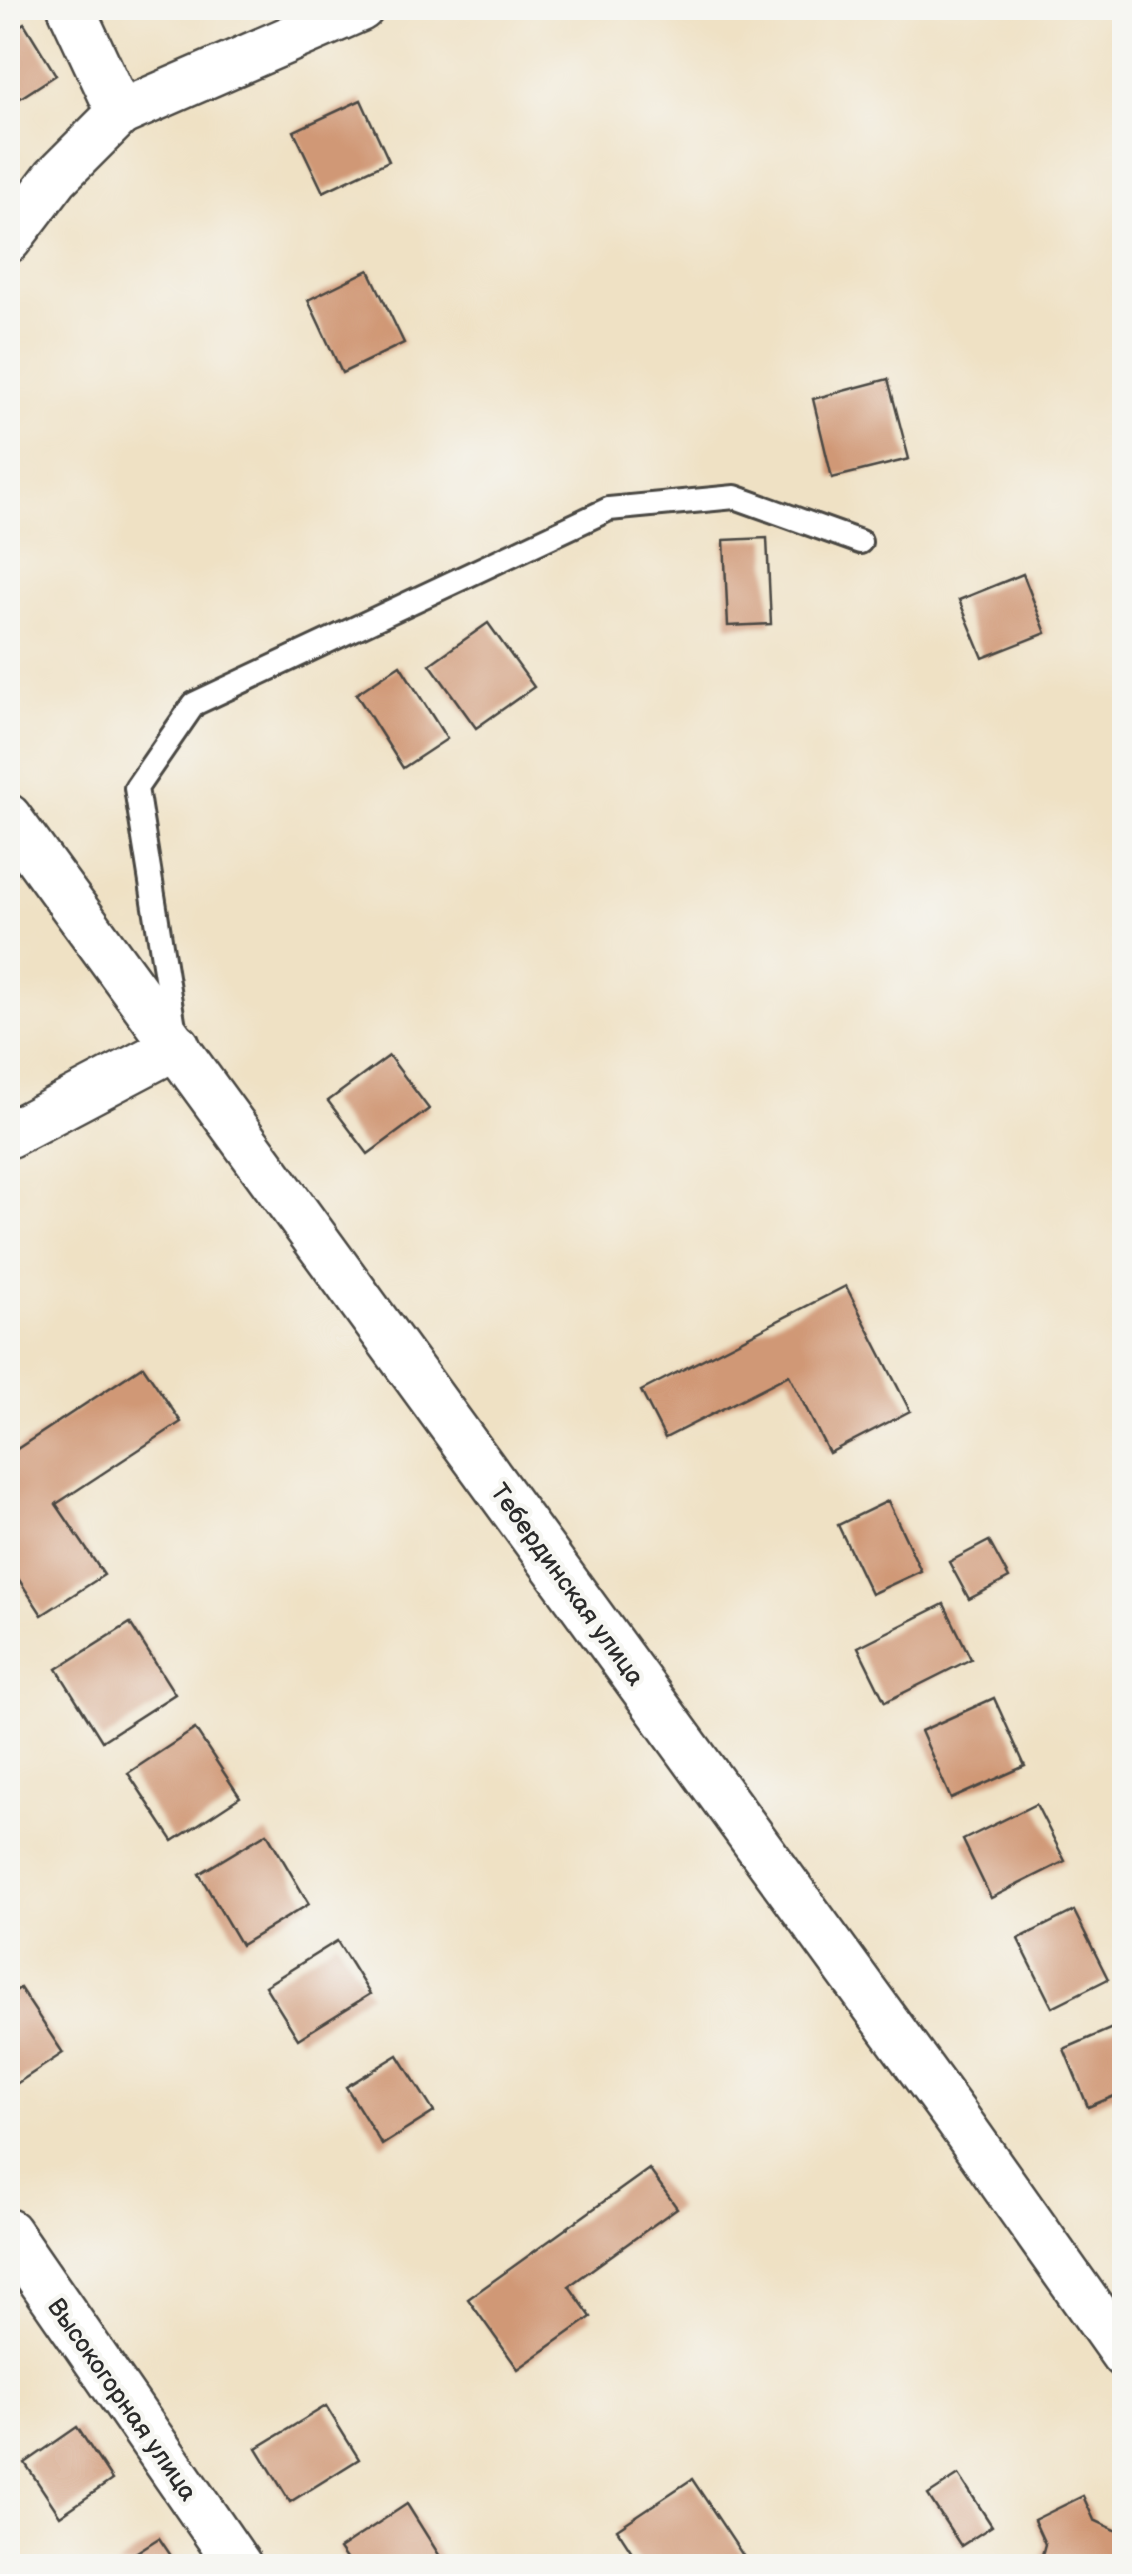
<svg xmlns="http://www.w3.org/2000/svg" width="1132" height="2574" viewBox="0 0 1132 2574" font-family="'Balsamiq Sans',sans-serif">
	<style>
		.building { fill: #d09876 }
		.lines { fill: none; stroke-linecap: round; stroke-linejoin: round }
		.lane-casing { stroke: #484642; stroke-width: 28 }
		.street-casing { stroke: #484642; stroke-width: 50 }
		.lane { stroke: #fff; stroke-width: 22 }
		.street { stroke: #fff; stroke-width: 45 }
		.labels { text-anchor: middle; stroke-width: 9; stroke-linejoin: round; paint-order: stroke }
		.street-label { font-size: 25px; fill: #2b2b2b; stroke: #f6f6f2 }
	</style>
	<rect width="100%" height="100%" fill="#f6f6f2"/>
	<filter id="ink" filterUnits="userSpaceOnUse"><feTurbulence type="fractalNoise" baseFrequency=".01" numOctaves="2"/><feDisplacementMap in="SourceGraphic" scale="20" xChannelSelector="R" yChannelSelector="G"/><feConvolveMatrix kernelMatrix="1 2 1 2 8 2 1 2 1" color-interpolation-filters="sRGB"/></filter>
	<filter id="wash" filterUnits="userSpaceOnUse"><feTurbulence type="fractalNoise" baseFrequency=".0048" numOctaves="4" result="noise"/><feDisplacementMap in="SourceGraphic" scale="40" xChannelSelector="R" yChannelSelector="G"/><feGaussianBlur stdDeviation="2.25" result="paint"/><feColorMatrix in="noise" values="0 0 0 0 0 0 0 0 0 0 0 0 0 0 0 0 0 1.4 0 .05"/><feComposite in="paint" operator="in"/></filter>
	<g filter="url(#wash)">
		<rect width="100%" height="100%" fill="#efe1c4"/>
		<g id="blocks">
			<g class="building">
				<path d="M24,23L56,75L8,106V34Z"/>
				<path d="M361,100L389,161L323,192L294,131Z"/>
				<path d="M369,270L404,343L342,373L308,300Z"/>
				<path d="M888,379L909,459L832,478L813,399Z"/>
				<path d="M767,538L771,624L728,626L724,540Z"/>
				<path d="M1023,574L1046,633L983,658L959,600Z"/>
				<path d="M488,623L534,687L476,728L430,664Z"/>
				<path d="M400,665L447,739L403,768L356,694Z"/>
				<path d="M389,1056L429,1109L368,1154L328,1101Z"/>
				<path d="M846,1286L910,1411L829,1453L789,1375L665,1438L641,1391Z"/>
				<path d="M143,1366L181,1422L56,1504L104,1575L42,1615L8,1563V1455Z"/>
				<path d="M888,1501L921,1571L871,1594L838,1525Z"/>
				<path d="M989,1541L1009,1578L969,1599L949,1562Z"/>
				<path d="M944,1604L971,1659L885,1702L858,1647Z"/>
				<path d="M130,1623L175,1694L102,1741L57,1669Z"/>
				<path d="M994,1698L1025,1766L951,1799L921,1731Z"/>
				<path d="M195,1729L240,1797L173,1841L128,1773Z"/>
				<path d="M1036,1804L1065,1861L991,1898L963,1840Z"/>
				<path d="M267,1833L309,1904L241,1945L199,1874Z"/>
				<path d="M1074,1911L1108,1979L1052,2007L1018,1939Z"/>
				<path d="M337,1941L370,1994L298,2039L265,1986Z"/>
				<path d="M20,1988L63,2053L16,2084L8,2072V1996Z"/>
				<path d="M1124,2023V2092L1088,2107L1064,2049Z"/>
				<path d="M398,2055L434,2112L382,2145L346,2087Z"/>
				<path d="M649,2169L677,2208L569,2286L591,2317L518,2369L468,2299Z"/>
				<path d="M326,2406L359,2459L290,2502L257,2448Z"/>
				<path d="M77,2427L112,2480L60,2516L25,2463Z"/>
				<path d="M959,2475L992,2526L961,2546L928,2495Z"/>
				<path d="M692,2479L750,2566H641L617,2529Z"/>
				<path d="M1083,2496L1094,2520L1124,2534V2566H1039L1045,2544L1034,2520Z"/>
				<path d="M407,2504L446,2566H351L339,2549Z"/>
				<path d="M159,2538L178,2566H115Z"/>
			</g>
		</g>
	</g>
	<g filter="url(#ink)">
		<use href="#blocks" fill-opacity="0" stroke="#484642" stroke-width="2.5"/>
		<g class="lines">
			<g class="lane-casing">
				<path id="lane" d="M174,1027L136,788L194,704L609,509L735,497L860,542"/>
			</g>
			<g class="street-casing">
				<g id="street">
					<path d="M120,113L361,8"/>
					<path d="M8,240L56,177L120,113L71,8"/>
					<path d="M8,817L953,2113L1124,2355"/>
					<path d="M8,1135L177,1046"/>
					<path d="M8,2232L239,2566"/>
				</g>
			</g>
			<use href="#lane" class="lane"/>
			<use href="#street" class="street"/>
		</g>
	</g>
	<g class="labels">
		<g class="street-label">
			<text transform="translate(568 1584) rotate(54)" y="9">Тебердинская улица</text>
			<text transform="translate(123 2399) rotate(55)" y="9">Высокогорная улица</text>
		</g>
	</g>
	<rect width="1132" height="2574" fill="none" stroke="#f6f6f2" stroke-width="40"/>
</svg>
